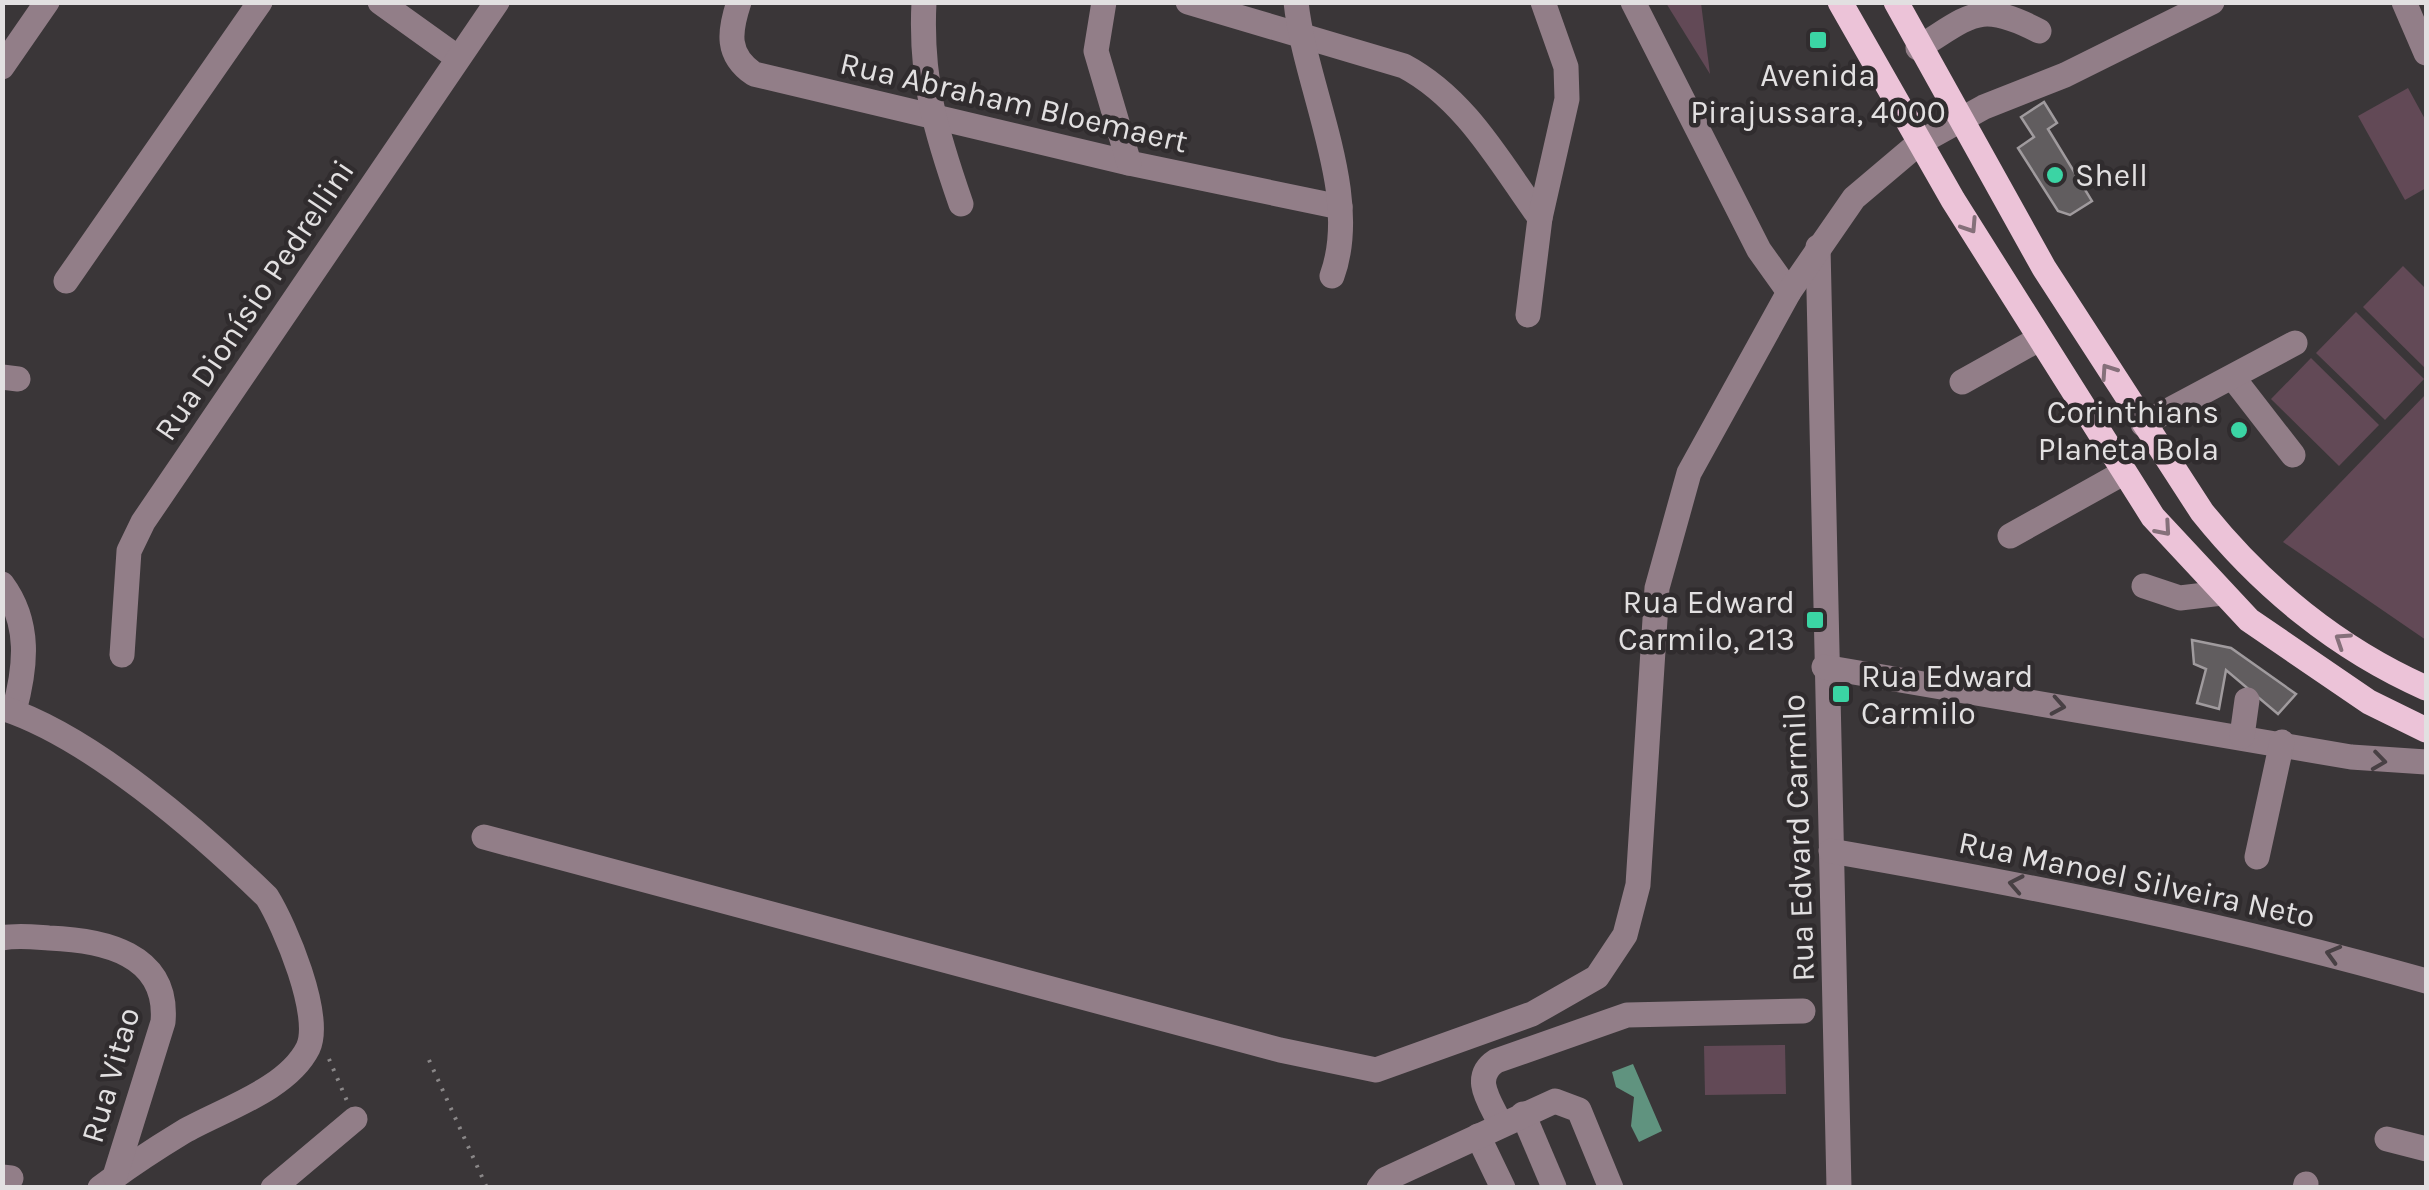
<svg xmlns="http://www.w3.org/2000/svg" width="2429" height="1190" viewBox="0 0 2429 1190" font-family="Karla,sans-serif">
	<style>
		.green { fill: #624956 }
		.water { fill: #60937f }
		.building { fill: #615d5f; stroke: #a09b9e; stroke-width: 2.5 }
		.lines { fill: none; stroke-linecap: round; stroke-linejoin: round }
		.path { stroke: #8a8788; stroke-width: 4; stroke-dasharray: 2.5 8; stroke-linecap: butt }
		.minor { stroke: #927e88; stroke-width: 25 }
		.major { stroke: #ecc3d8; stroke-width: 25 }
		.oneway { stroke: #85707a }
		.oneway2 { stroke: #484044 }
		.poi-dot { fill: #3bd4a4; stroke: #302c2e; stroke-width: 4 }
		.labels { text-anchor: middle; stroke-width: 9; stroke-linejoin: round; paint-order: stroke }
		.poi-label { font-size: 32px; fill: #e2e0e1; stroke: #302c2e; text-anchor: start }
		.street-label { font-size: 32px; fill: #e2e0e1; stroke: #302c2e }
	</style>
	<rect width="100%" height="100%" fill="#3a3638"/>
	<g class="green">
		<path d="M1666,3H1701L1710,74Z"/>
		<path d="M2408,88L2426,121V188L2405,200L2358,116Z"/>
		<path d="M2403,266L2426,289V369L2363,307Z"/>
		<path d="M2356,312L2424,379L2385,420L2316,353Z"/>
		<path d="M2311,358L2379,425L2339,466L2271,399Z"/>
		<path d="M2426,394V640L2283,542Z"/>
		<path d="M1785,1045L1786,1094L1705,1095L1704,1046Z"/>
	</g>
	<path class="water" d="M1633,1064L1662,1131L1639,1142L1631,1126L1634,1097L1616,1087L1612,1072Z"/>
	<g class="building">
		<path d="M2044,102L2057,123L2048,129L2092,201L2070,215L2058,211L2018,148L2034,137L2021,117Z"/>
		<path d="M2192,640L2231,648L2296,694L2278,714L2226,670L2219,709L2197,703L2206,669L2194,664Z"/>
	</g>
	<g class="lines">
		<g class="path">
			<path d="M329,1059L347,1101"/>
			<path d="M429,1060L487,1188"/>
		</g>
		<g class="minor">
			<path d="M380,2L458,58"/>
			<path d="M739,2C729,32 726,55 754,74L1129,163L1340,207"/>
			<path d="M924,2C920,80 936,132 961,204"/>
			<path d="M1104,2L1096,51L1129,163"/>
			<path d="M1188,2L1404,66C1466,99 1500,163 1540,218"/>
			<path d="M1296,2C1305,88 1362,194 1332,276"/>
			<path d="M1633,2L1759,250L1789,292"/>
			<path d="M2404,2L2426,53"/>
			<path d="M1918,48C1972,15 1979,0 2039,31"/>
			<path d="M2,67L47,2"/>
			<path d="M1818,247L1839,1188"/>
			<path d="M66,281L260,2"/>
			<path d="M1528,315L1540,218L1567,99L1566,67L1543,2"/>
			<path d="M2,377L18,379"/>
			<path d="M2234,379L2293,455"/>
			<path d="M1962,382L2039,339"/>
			<path d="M2143,424L2295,343"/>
			<path d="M2010,536L2123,473"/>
			<path d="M2,584C31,623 26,667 14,711"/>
			<path d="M2144,586L2180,598L2222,593"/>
			<path d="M122,655L129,551L143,522L497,2"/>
			<path d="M1824,667L2351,757L2426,762"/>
			<path d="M2,708C90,736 200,832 267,897C285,926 323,1016 308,1048C287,1090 221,1110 183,1132C155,1149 126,1168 100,1188"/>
			<path d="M2242,736L2247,700"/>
			<path d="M484,837L1280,1050L1376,1070L1532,1014L1597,977L1625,935L1638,885L1657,588L1689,473L1789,292L1854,198L1919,143L1984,107L2065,75L2212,2"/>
			<path d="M1831,851C2032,886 2230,925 2426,981"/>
			<path d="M2257,857L2282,742"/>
			<path d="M2,938C17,935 34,937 49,938C102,940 169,953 163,1022L115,1176"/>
			<path d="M1523,1114L1554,1187"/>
			<path d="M1501,1125C1491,1103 1470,1078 1496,1061L1627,1015L1803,1011"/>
			<path d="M1478,1136L1503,1188"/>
			<path d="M2387,1139L2426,1149"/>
			<path d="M2,1177L11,1178"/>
			<path d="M273,1188L355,1119"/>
			<path d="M1379,1188L1386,1179L1555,1101L1579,1110L1611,1188"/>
			<path d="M2305,1188L2306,1184"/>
		</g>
		<g class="major">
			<path d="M1840,2L1953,200L2153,517L2249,620L2369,702L2426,730"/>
			<path d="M1896,2L2044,268L2202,512C2262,587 2338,649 2426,688"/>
		</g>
	</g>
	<defs><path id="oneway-chevron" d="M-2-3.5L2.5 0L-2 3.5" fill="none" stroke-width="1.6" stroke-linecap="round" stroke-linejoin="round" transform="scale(2.5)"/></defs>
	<g class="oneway">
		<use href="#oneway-chevron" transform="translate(1970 226) rotate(57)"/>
		<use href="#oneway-chevron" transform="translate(2108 371) rotate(-124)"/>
		<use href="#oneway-chevron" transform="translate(2164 529) rotate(49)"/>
		<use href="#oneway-chevron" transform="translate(2342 640) rotate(-147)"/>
	</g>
	<g class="oneway2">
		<use href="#oneway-chevron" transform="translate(2058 706) rotate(10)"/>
		<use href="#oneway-chevron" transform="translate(2379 761) rotate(8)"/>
		<use href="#oneway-chevron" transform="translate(2016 884) rotate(-169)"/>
		<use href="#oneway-chevron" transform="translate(2333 954) rotate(-164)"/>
	</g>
	<g class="poi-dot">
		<rect x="1808" y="30" width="20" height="20" rx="5"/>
		<circle cx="2055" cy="175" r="10"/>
		<circle cx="2239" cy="430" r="10"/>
		<rect x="1805" y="610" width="20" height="20" rx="5"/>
		<rect x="1831" y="684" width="20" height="20" rx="5"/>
	</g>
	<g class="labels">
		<g class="poi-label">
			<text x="1818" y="86" text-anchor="middle">Avenida<tspan x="1818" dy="37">Pirajussara, 4000</tspan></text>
			<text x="2075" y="186">Shell</text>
			<text x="2219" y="423" text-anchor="end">Corinthians<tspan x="2219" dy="37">Planeta Bola</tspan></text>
			<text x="1795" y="613" text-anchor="end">Rua Edward<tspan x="1795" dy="37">Carmilo, 213</tspan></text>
			<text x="1861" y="687">Rua Edward<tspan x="1861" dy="37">Carmilo</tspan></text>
		</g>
		<g class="street-label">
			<text transform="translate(1014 102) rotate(13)" y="11">Rua Abraham Bloemaert</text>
			<text transform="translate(254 300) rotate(-56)" y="11">Rua Dionísio Pedrellini</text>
			<text transform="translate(1798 838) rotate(-92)" y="11">Rua Edvard Carmilo</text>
			<text transform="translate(2137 879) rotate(12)" y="11">Rua Manoel Silveira Neto</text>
			<text transform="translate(110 1075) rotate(-74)" y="11">Rua Vitao</text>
		</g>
	</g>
	<rect width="2429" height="1190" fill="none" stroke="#e2e0e1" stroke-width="10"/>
</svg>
